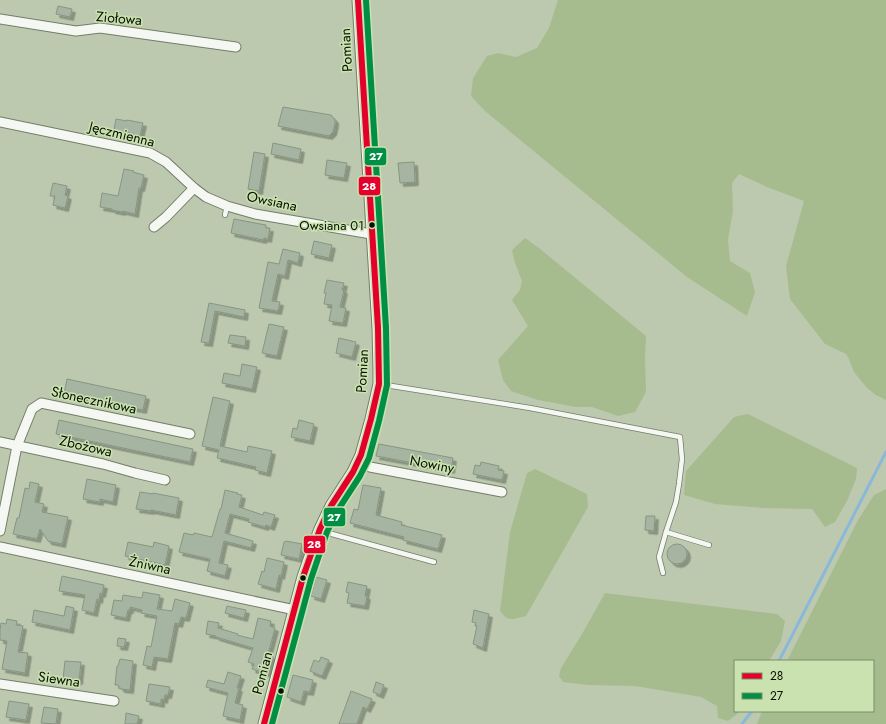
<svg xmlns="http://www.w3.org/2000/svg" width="886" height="724" viewBox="0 0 886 724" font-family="Jost,sans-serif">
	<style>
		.green { fill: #a6bc8f }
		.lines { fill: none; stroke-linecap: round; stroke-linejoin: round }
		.stream { stroke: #8bb8d9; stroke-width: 3 }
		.building { fill: #a6b5a1; stroke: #879583; filter: url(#shadow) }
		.service-casing { stroke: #737d68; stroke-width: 6 }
		.minor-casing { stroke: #737d68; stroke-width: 11 }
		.tertiary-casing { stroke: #737d68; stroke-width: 13 }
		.service { stroke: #f5f7f3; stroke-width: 4.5 }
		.minor { stroke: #f5f7f3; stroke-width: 9 }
		.tertiary { stroke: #f5f7f3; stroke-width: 11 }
		.bus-1-casing { stroke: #c9e2af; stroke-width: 9 }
		.bus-2-casing { stroke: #c9e2af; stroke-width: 9 }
		.bus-1 { stroke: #e4002b; stroke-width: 6 }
		.bus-2 { stroke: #018f45; stroke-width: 6 }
		.bus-dot { fill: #070f01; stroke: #c9e2af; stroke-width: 1.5 }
		.labels { text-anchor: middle; stroke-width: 3; stroke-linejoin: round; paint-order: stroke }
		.bus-label { font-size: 13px; fill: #070f01; stroke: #c9e2af; text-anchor: end }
		.street-label { font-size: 14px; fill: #070f01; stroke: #c9e2af }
		.line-badge { stroke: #c9e2af; stroke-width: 1.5 }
		.badge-label { font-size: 11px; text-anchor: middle; font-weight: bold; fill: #fff }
	</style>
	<defs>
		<filter id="shadow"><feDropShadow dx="3.5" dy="3.5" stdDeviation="0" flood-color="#0004"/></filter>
	</defs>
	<rect width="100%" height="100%" fill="#bcc9ae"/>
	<g class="green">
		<path d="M558,0H886V400L876,395L867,388L854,372L849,359L846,354L825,344L790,299L786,266L804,201L767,187L739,174L732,183L733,211L728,240L730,261L750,273L755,292L747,316L687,277L485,111L471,96L473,78L487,56L498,53L516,57L537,48L549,28Z"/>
		<path d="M525,238L539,248L646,336L645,358L646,392L635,412L618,416L592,407H576L538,400L511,391L503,380L498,360L528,326L512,300L520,290L522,281L515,263L512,250Z"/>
		<path d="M748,414L857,468L856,479L847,501L835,522L825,527L812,509L765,508L715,504L684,495L686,471L734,417Z"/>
		<path d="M535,469L587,494L588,507L526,616C513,619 509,623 500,611L510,532L527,473Z"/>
		<path d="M886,489V724H757L762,711H873V661H787L858,520L874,495Z"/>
		<path d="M605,593L777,614L785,621L781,641L769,661H735V711H741L728,721L718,718L717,706L701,697L635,686L588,685L563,682L559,676L561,668L582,634Z"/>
	</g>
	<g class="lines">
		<g class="stream">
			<path d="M779,661L886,452"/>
			<path d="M742,724L752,711"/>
		</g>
	</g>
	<g class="building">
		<path d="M58,6L72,9L70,17L56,14Z"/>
		<path d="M283,107L331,115L335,120V123L333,132L329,136L278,126Z"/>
		<path d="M116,119L127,121V120L143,123L140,136L125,132V134L116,132V131L114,130Z"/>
		<path d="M273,143L301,149L299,160L271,154Z"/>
		<path d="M254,152L265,154L259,191L248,189Z"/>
		<path d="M327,160L347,163L344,178L325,175Z"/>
		<path d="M414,162L415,182L400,183L398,163Z"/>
		<path d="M124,169L134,171L133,172L144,175L141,188H139L135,214L123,211L122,212L112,210V209L100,207L102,193L118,196Z"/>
		<path d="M53,183L67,186L65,195L68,196L65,208L53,205L55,196H50Z"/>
		<path d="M234,219L266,225V228H270L268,239L264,238L263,240L231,233Z"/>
		<path d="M314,241L332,245L329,258L311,254Z"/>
		<path d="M283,249L300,253L298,263L288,260L285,276L278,274L272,301L280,302L278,311L259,308L268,262L279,264Z"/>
		<path d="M327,280L344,283L342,290H344L340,307L346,308L343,323L329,321L332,305L324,304L326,293H324Z"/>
		<path d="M209,303L245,310L244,317L215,311L209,343L201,342Z"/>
		<path d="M269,324L284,327L277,356L262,353Z"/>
		<path d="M230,335L246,337L245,346L228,343Z"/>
		<path d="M339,338L356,342L352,357L336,353Z"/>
		<path d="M242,364L257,367L252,389L222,383L224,373L240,376Z"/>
		<path d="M67,379L146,396L143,410L64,394Z"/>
		<path d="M213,397L230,401L220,446L247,452L248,446L272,451L267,473L255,470L256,467L217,458L219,450L202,446Z"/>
		<path d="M59,420L193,449L190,462L56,434Z"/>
		<path d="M299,420L314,424L310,441L291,437L293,428L297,429Z"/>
		<path d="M379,444L453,458L451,470L376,456Z"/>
		<path d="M481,462L499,466L498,470L504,471L502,480L473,474L475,465L480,466Z"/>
		<path d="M87,479L116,485L113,502L100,499V502L83,499Z"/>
		<path d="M30,482L39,484L35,502L44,504L42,512L68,517L62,544L48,541L40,529L37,539L13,534L17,518H19L25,488L29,489Z"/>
		<path d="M363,485L381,488L376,515L402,522L401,525L442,535L438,549L403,540L404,537L350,523L354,509L358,510Z"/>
		<path d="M225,490L238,493L237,494L242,495L239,507L263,515L264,512L275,515L271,527L266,525L265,527L248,522L249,519L230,514L225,533L253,541L251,548L224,541L219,563L228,565L225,576L207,571L210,559L179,552L184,533L193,535L194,533L212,537L220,509H221Z"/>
		<path d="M140,492L153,494V493L179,498L176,515L151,510V511L136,509Z"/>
		<path d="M646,516H655L654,531L645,530Z"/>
		<path d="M286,541L302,544L299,559L281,555L284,542H285Z"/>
		<path d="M128,542L153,547L154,542L169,546L165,565L125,556Z"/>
		<circle cx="677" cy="554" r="10"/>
		<path d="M267,558L284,562L281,576L279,575L276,589L258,584L262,571L264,572Z"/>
		<path d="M62,576L104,585L102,594L100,593L99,600L97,599L94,613L82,610L85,595L59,591Z"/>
		<path d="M316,577L327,580L321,599L311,596Z"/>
		<path d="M348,582L367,586L365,596H367L365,606L347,603L349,593L346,592Z"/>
		<path d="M143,592L160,595L157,609L172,611L175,599L190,603L186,618L181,617L179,624L175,623L168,659L154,657L152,667L143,665L147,646L151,647L157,616L141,613L142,610L130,607V610H128L126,618L111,615L114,600L122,601L123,595L142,598Z"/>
		<path d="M66,606L74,608L70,630L32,622L34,610L64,616Z"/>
		<path d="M227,606L246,610L244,618L225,613Z"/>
		<path d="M474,610L489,614L483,648L473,644L477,626H475L476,623L472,622Z"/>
		<path d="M258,618L271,621L270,626L275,628L268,654L273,656L267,674L252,669L254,664L248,662L253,648L216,637V636L206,634L208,621L219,623L218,628L238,634L237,635L253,639Z"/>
		<path d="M7,619L17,621L16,625L23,626L18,652L28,653L25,673L2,669L7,641L0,640V630L1,623L6,624Z"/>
		<path d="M118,638L126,639L124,647L117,646Z"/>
		<path d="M321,657L329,660L322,676L310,671L314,660L319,662Z"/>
		<path d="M120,659L133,661L130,690L121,689L118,685H115L117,666H118Z"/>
		<path d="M65,661L81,662L79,681L63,679Z"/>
		<path d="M228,672L241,676L237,688H239L235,703L243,705L240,720L223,716L228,693L206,687L208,680L224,684Z"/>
		<path d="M293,675L313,680L310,692L304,691L301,702L287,697Z"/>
		<path d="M376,682L384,685L380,695L373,692Z"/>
		<path d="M149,684L170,687L168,695H165L164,700L161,699V704L146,701Z"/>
		<path d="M351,691L372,699L367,709L363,707L357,724H339Z"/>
		<path d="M9,701L29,704L26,720L6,717Z"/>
		<path d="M44,707L58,709L56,724L41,723Z"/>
		<path d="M126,713L139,716L137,724H125Z"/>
	</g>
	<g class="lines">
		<g class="service-casing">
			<g id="service">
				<path d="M225,215L227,206"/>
				<path d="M379,384L530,408L680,437L682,459L679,484L676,502L666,532"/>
				<path d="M320,529L332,534L434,562"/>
				<path d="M663,573L659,557L666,532L709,545"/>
			</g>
		</g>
		<g class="minor-casing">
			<g id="minor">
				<path d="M0,19L76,31L100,28L236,47"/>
				<path d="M0,122L150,153L166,162L194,188L206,197L227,206L255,214L371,234"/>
				<path d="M154,227L166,217L194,188"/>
				<path d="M0,442L103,464L135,473L165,480"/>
				<path d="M358,463L370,467L502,492"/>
				<path d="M0,531L17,446L32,409L41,403L190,434"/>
				<path d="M0,547L295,610"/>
				<path d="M0,684L114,701"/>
			</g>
		</g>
		<g class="tertiary-casing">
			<path id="tertiary" d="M264,724L303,577L314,545L320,529L331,506L353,472L361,455L371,419L379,384V370L378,328L358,0"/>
		</g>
		<use href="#service" class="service"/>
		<use href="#minor" class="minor"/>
		<use href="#tertiary" class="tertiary"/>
		<g class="bus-1-casing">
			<path id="bus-1" d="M264,724L303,577L320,529L331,506L353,472L361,455L371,419L379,384L378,328L358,0"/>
		</g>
		<g class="bus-2-casing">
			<path id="bus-2" d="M272,724L311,579L327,532L338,510L360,476L369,458L379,421L387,385L386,328L366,0"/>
		</g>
		<use href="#bus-1" class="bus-1"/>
		<use href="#bus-2" class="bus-2"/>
	</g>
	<g class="bus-dot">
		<circle cx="372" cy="225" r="3.5"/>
		<circle cx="303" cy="578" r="3.5"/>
		<circle cx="281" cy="691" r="3.5"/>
	</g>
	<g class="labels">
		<g class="bus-label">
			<text x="364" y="230">Owsiana 01</text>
		</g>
		<g class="street-label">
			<text transform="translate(119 18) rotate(5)" y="5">Ziołowa</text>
			<text transform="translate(346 50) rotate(-93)" y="5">Pomian</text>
			<text transform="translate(122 134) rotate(14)" y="5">Jęczmienna</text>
			<text transform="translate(272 201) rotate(12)" y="5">Owsiana</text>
			<text transform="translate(362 371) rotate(-87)" y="5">Pomian</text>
			<text transform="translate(94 400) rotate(12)" y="5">Słonecznikowa</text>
			<text transform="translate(86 446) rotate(13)" y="5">Zbożowa</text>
			<text transform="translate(432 464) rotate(11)" y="5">Nowiny</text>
			<text transform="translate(150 565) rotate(12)" y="5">Żniwna</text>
			<text transform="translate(262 673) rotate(-75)" y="5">Pomian</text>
			<text transform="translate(59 679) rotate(8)" y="5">Siewna</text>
		</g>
	</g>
	<g class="line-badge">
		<rect x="364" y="147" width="23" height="19" rx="4" fill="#018f45"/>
		<rect x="358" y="176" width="23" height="20" rx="4" fill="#e4002b"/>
		<rect x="323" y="507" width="23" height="20" rx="4" fill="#018f45"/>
		<rect x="303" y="535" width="23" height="19" rx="4" fill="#e4002b"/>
	</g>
	<g class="badge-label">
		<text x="376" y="160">27</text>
		<text x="369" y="190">28</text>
		<text x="334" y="521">27</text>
		<text x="314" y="548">28</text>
	</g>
	<rect x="734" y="660" width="140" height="52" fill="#c9e2af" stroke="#7b8e69"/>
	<rect x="742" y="673" width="20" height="6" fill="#e4002b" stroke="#7b8e69"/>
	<text x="770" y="680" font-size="12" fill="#070f01">28</text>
	<rect x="742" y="693" width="20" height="6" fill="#018f45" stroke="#7b8e69"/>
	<text x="770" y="700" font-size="12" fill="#070f01">27</text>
</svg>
